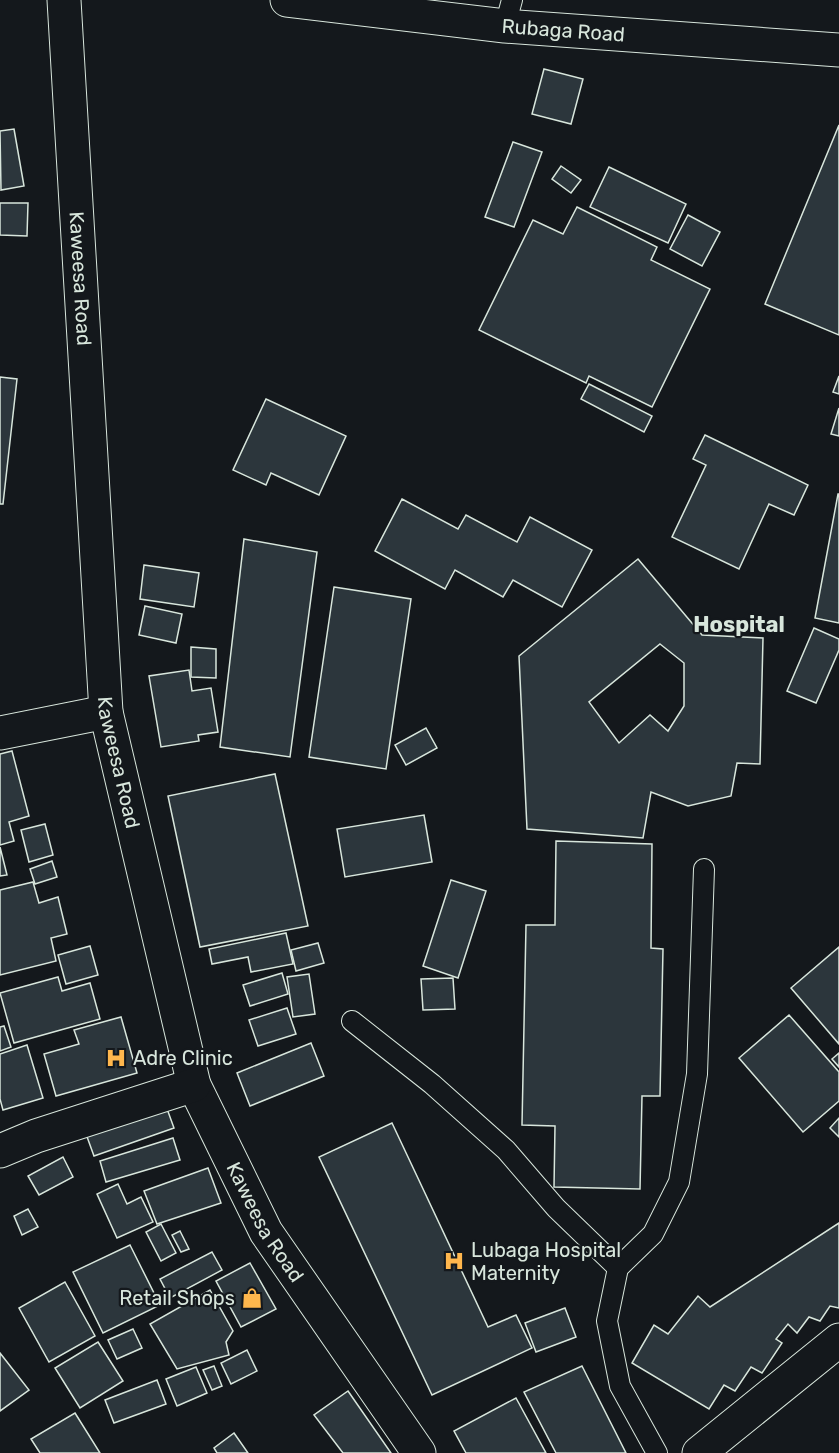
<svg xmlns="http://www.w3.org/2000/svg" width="839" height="1453" viewBox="0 0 839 1453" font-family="Rubik,sans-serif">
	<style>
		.building { fill: #2c363c; stroke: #d8e6dc; stroke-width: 1.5; fill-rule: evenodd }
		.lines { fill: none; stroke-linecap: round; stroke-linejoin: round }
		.lane-casing { stroke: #d8e6dc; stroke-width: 22 }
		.street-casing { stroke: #d8e6dc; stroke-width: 35 }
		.secondary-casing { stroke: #d8e6dc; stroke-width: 35 }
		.lane { stroke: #14181c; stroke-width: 20 }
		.street { stroke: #14181c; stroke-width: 33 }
		.secondary { stroke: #14181c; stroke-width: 33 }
		.labels { text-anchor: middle; stroke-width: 4.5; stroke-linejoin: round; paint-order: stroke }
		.street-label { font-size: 20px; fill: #d8e6dc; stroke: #14181c }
		.poi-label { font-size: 20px; fill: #d8e6dc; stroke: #14181c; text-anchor: start }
		.quarter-label { font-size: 22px; font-weight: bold; fill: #d8e6dc; stroke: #14181c }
	</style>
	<rect width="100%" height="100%" fill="#14181c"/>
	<g class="building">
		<path d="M544,69L583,79L571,124L532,114Z"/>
		<path d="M839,125V335L765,304Z"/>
		<path d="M14,129L24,186L1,190L0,131Z"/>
		<path d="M513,142L542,152L514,227L485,217Z"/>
		<path d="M561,166L581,180L571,193L552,179Z"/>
		<path d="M609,167L686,204L668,243L590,207Z"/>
		<path d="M0,203H28L27,236L0,235Z"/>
		<path d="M577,207L657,247L651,260L710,289L652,407L589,376L586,383L479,330L533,220L563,234Z"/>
		<path d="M688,215L720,232L702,266L670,249Z"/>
		<path d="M839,376V394L833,392Z"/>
		<path d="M0,377L17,379L3,504H0Z"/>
		<path d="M589,384L652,416L644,432L581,399Z"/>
		<path d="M266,399L346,436L319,495L271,473L266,485L233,470Z"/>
		<path d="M839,408V436L831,434Z"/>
		<path d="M705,435L808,485L794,515L769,504L739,569L672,537L706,465L693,459Z"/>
		<path d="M838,494H839V623L815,618Z"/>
		<path d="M402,499L458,529L466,515L517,542L530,517L592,550L562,607L513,580L503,597L455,570L445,589L375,551Z"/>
		<path d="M244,539L317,552L290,757L220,747Z"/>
		<path d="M638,559L702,635L763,638L760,764L737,763L731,796L688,806L651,792L643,838L527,829L519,656ZM660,644L684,663V706L668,731L650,715L619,743L589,702Z"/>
		<path d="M144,565L199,573L194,607L140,599Z"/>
		<path d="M334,587L411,599L386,769L309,757Z"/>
		<path d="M145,606L182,614L176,643L139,635Z"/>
		<path d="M814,628L839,639V650L816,703L787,691Z"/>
		<path d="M191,647L216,649V678L191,677Z"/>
		<path d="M189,670L192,691L211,688L218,732L198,735L199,741L161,747L149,676Z"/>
		<path d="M426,728L437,748L406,765L395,745Z"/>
		<path d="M12,751L29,816L9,822L14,841L0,845V754Z"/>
		<path d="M275,774L308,926L200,947L168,796Z"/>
		<path d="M424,815L432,862L345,877L337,829Z"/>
		<path d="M45,824L53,855L29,862L21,830Z"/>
		<path d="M556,841L652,844L651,948L663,949L660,1096H642L640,1189L554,1187L555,1126L522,1125L526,925H555Z"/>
		<path d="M0,847L7,875L0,876Z"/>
		<path d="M52,861L57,877L35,884L30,869Z"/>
		<path d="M451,880L486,891L458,978L423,966Z"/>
		<path d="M33,882L39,903L58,897L67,934L51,938L56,961L0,975V890Z"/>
		<path d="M286,933L293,964L251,972L248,957L212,964L209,949Z"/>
		<path d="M318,943L324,963L296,971L291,950Z"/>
		<path d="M90,946L98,975L66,984L58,955Z"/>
		<path d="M839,947V1044L791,988Z"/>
		<path d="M282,973L288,994L250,1006L243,985Z"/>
		<path d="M309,974L315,1014L293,1017L287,977Z"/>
		<path d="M58,977L62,991L90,983L100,1019L14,1043L0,993Z"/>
		<path d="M453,978L455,1009L423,1010L421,979Z"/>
		<path d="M287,1008L296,1034L258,1046L249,1020Z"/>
		<path d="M789,1015L839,1072V1101L803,1132L739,1058Z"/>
		<path d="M121,1017L137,1073L56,1096L44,1054L79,1044L74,1030Z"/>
		<path d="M4,1026L11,1047L0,1051V1027Z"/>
		<path d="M311,1043L324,1076L250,1106L237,1073Z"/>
		<path d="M27,1045L43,1098L3,1110L0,1099V1054Z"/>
		<path d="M839,1053V1067L832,1059Z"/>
		<path d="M166,1106L174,1128L94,1156L86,1134Z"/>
		<path d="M839,1118V1137L830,1128Z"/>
		<path d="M392,1123L488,1327L516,1315L532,1348L432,1395L319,1157Z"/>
		<path d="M173,1138L180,1160L106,1182L100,1161Z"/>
		<path d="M63,1157L73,1177L39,1195L28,1176Z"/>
		<path d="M208,1168L221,1203L157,1224L144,1191Z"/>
		<path d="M118,1184L127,1204L141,1197L153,1222L117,1238L97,1194Z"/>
		<path d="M28,1209L38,1227L22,1235L14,1216Z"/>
		<path d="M839,1223V1308L830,1306L820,1321L809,1317L797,1333L788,1324L776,1339L782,1343L762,1373L751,1367L735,1391L724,1385L709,1409L632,1363L654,1325L668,1334L698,1296L710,1307Z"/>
		<path d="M161,1224L176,1253L161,1261L146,1232Z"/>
		<path d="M180,1231L189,1249L181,1252L172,1235Z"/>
		<path d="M130,1245L160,1305L103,1333L73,1272Z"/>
		<path d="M212,1252L222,1270L170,1298L160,1279Z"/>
		<path d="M250,1263L276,1309L241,1327L216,1281Z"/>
		<path d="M65,1282L95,1336L49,1362L19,1308Z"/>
		<path d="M210,1290L233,1331L226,1342L229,1355L177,1369L150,1324Z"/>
		<path d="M565,1308L576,1337L536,1352L525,1323Z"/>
		<path d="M133,1329L142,1348L117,1359L108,1340Z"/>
		<path d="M98,1342L123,1381L80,1408L55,1368Z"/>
		<path d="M247,1350L257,1371L231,1384L221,1363Z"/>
		<path d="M0,1353L29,1390L0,1411Z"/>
		<path d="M214,1366L222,1386L212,1390L203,1370Z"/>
		<path d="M582,1366L626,1453H556L524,1392Z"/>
		<path d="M196,1367L207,1393L177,1406L166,1379Z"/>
		<path d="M157,1380L166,1404L114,1423L105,1400Z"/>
		<path d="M348,1391L391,1453H343L314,1415Z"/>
		<path d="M516,1398L546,1453H466L454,1431Z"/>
		<path d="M75,1413L100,1453H40L31,1439Z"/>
		<path d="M234,1433L248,1453H217L214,1448Z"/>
	</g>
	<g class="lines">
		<g class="lane-casing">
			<g id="lane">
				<path d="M505,26L512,0"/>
				<path d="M352,1021L432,1084L506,1150L556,1208L618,1268"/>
				<path d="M657,1453L620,1386L607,1321L618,1268L653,1234L679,1182L697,1074L704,869"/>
			</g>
		</g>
		<g class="street-casing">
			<g id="street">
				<path id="s1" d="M64,0L106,712L194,1085L266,1232L419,1453"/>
				<path d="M0,733L106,712"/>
				<path d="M0,1151L36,1136L194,1085"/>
			</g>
		</g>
		<g class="secondary-casing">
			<g id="secondary">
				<path id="s2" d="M287,0L505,26L839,50"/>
				<path d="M699,1453L839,1340"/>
			</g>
		</g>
		<use href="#lane" class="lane"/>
		<use href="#street" class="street"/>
		<use href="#secondary" class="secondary"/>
	</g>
	<defs>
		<g id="hospital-bare" transform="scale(1.62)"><path d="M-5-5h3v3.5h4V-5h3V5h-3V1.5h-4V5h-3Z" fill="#ffb74d" stroke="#14181c" stroke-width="2.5" paint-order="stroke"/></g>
		<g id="shop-bare" transform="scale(1.62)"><path d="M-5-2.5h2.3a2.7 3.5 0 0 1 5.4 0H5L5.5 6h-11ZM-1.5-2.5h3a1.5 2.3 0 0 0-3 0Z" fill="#ffb74d" stroke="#14181c" stroke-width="2.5" paint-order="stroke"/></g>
	</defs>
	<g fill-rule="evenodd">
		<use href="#hospital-bare" x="116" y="1058"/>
		<use href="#hospital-bare" x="454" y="1261"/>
		<use href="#shop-bare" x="252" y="1298"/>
	</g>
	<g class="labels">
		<g class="street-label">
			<text dy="7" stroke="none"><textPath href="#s2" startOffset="278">Rubaga Road</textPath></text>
			<text dy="7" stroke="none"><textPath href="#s1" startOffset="279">Kaweesa Road</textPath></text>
			<text dy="7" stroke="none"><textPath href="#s1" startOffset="765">Kaweesa Road</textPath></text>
			<text dy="7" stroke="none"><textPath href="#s1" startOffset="1251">Kaweesa Road</textPath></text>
		</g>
		<g class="poi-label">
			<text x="133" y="1065">Adre Clinic</text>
			<text x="471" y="1257">Lubaga Hospital<tspan x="471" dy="23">Maternity</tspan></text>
			<text x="235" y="1305" text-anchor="end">Retail Shops</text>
		</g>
		<g class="quarter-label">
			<text x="739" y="632">Hospital</text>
		</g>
	</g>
</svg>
